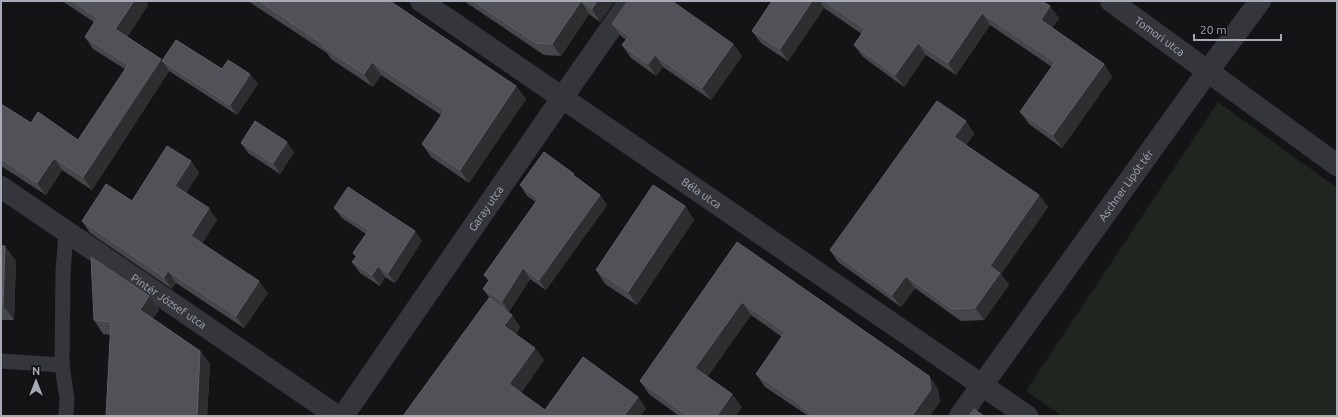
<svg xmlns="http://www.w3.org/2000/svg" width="1338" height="417" viewBox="0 0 1338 417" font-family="Ubuntu,sans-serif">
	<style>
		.green { fill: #1f2620 }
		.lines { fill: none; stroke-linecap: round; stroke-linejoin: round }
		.lane { stroke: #35363b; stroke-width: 15 }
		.street { stroke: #35363b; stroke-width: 22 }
		.wall { fill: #46474b }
		.shaded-wall { fill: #2e2e31 }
		.building { fill: #515157; stroke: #5e5f66 }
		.labels { text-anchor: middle; stroke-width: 3.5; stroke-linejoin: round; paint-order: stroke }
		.street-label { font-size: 11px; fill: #a7abb6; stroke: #0f0f11 }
	</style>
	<rect width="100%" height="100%" fill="#141416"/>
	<path class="green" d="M1218,102L1337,188V416H1062L1026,391Z"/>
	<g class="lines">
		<g class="lane">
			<path d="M1,361L62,365L67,399L66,416"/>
			<path d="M62,365L63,272L66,232"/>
		</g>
		<g class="street">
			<path id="s1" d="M421,1L1027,416"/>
			<path id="s2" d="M1111,1L1337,165"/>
			<path id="s3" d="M1,187L337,416"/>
			<path id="s4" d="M343,416L562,98L630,1"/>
			<path id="s5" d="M960,416L1208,71L1260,1"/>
		</g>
	</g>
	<g class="wall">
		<path d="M62,1H146L148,5L127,37L162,61L222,69L258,84L237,115L169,71L92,190L62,170L46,195L1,166V104L31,123L78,140L125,69L93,49L85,37L94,22Z"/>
		<path d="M248,1H390L516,86L526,99L469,183L431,157L422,144L441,115L381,75L373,87L331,59L327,53Z"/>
		<path d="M464,1H615L600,22L589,14L561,56L544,55Z"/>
		<path d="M772,1H1042L1059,18L1052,28L1104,64L1112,77L1062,148L1029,124L1020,112L1052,67L990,25L956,75L926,55L904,87L863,57L854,45L862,34L824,8L788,61L761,43L752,31Z"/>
		<path d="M612,24L733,44L742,56L711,100L663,67L656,76L631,58L622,45L626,40L621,36Z"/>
		<path d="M966,121L974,134L966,145L1039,195L1048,207L1001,274L1009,285L984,320L961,321L915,288L901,307L838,262L830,250Z"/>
		<path d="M241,143L294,152L280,174L248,153Z"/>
		<path d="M191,161L199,173L186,193L217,220L202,243L268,293L244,328L176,283L172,289L90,233L82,221L132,201Z"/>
		<path d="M578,178L600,195L607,205L546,290L530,279L509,312L492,301L512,315L520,327L516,334L544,360L521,393L545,410L638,397L646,409L403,416L491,300L483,289L489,282L484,275L536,202L527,196L520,185Z"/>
		<path d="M685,206L694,220L637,305L605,284L596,270Z"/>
		<path d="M334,208L422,241L395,283L385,277L380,286L360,273L352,262L356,257L353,253L366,234L342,218Z"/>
		<path d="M737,242L929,376L938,389L940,402L807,415L765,387L756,374L782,337L751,315L707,377L742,407L735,416H679L649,394L640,381Z"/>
		<path d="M1,246L16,261L14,320H1Z"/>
		<path d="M149,296L159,310L153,318L200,351L210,364L207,416H106L110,335L103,334L94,320Z"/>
	</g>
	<g class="shaded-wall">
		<path d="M134,1H146L148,5L124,42L115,29Z"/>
		<path d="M581,1L589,14L561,56L552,44Z"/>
		<path d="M597,1H615L600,22L592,9Z"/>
		<path d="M812,1H820L824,8L788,61L780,49Z"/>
		<path d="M1050,6L1059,18L1049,32L1041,20Z"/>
		<path d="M982,13L990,25L956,75L948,63Z"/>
		<path d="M918,43L926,55L904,87L895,75Z"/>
		<path d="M733,44L742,56L711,100L702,88Z"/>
		<path d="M655,55L663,67L656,76L648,64Z"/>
		<path d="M161,59L169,71L92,190L83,177Z"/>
		<path d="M372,62L381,75L373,87L364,74Z"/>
		<path d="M1104,64L1112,77L1062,148L1053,135Z"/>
		<path d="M250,74L258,84L237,115L230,105Z"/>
		<path d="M516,86L526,99L469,183L460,170Z"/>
		<path d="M966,121L974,134L963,149L954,137Z"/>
		<path d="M287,142L294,152L280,174L273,163Z"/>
		<path d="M54,158L62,170L46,195L37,183Z"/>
		<path d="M191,161L199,173L183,198L175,186Z"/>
		<path d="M600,195L607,205L546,290L539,280Z"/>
		<path d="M1039,195L1048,207L1001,274L1009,285L984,320L975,308L990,266Z"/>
		<path d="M685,206L694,220L637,305L628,292Z"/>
		<path d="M209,208L217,220L199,248L191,236Z"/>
		<path d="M415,231L422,241L395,283L388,273Z"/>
		<path d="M5,246L16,261L14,320L3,305Z"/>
		<path d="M378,266L385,277L380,286L372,275Z"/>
		<path d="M523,268L530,279L509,312L502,301Z"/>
		<path d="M168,271L176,283L172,289L164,277Z"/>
		<path d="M906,276L915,288L901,307L892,295Z"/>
		<path d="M259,281L268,293L244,328L236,316Z"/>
		<path d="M149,296L159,310L150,323L140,310Z"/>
		<path d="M742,302L751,315L704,381L695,368Z"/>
		<path d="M512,315L520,327L513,338L504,326Z"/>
		<path d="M535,348L544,360L518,397L509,384Z"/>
		<path d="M200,351L210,364L207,416H197Z"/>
		<path d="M929,376L938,389L940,402L930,416H912Z"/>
		<path d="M732,394L742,407L735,416H717Z"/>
		<path d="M638,397L646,409L641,416H624Z"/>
	</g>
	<g class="building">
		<path d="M72,1H134L115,29L161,59L83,177L54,158L37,183L1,159V104L31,123L38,112L78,140L128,65L85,37L97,18Z"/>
		<path d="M259,1H390L516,86L460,170L422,144L445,110L372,62L364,74L322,46L323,44Z"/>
		<path d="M473,1H597L592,9L581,1L552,44L536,43Z"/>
		<path d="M628,1H672L733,44L702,88L655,55L648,64L622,45L629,36L612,24Z"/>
		<path d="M772,1H812L780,49L752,31Z"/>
		<path d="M824,1H1042L1050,6L1041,20L1104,64L1053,135L1020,112L1055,62L982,13L948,63L918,43L895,75L854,45L865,29Z"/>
		<path d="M176,40L222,69L228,60L250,74L230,105L162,61Z"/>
		<path d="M937,101L966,121L954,137L1039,195L990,266L1000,273L975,308L952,309L906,276L892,295L830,250Z"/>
		<path d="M255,121L287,142L273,163L241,143Z"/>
		<path d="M167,146L191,161L175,186L209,208L191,236L259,281L236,316L168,271L164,277L82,221L106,184L132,201Z"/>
		<path d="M544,152L574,174L573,175L600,195L539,280L523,268L502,301L483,289L490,279L484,275L538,199L520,185Z"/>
		<path d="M653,185L685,206L628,292L596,270Z"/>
		<path d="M348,187L415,231L388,273L378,266L372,275L352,262L357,256L353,253L369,230L334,208Z"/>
		<path d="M737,242L929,376L931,389L912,416H807L810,412L801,406V405L756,374L785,332L742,302L695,368L732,394L717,416H688L640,381Z"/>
		<path d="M1,246H5L3,305L1,304Z"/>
		<path d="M91,257L149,296L140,310L200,351L197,416H106L111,322L94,320Z"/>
		<path d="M489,298L512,315L504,326L535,348L509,384L545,410L583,357L638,397L624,416H403Z"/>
		<path d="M974,409L984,416H969Z"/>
	</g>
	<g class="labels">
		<g class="street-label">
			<text dy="4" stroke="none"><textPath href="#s2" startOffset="60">Tomori utca</textPath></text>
			<text dy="4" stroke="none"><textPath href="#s5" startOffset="284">Aschner Lipót tér</textPath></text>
			<text dy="4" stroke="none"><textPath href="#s1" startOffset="340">Béla utca</textPath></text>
			<text dy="4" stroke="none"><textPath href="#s4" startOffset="252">Garay utca</textPath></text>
			<text dy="4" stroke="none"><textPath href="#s3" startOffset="203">Pintér József utca</textPath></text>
		</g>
	</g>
	<rect width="1338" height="417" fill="none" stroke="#a7abb6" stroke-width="4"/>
	<g transform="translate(36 381)" stroke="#0f0f11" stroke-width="3" paint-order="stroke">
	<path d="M0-3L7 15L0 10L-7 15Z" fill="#a7abb6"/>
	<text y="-6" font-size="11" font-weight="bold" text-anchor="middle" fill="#a7abb6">N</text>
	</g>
	<path d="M1194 34v6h87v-6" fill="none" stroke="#a7abb6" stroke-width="2"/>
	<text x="1200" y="34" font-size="12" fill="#a7abb6" stroke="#0f0f11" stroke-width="3" paint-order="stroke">20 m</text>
</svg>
